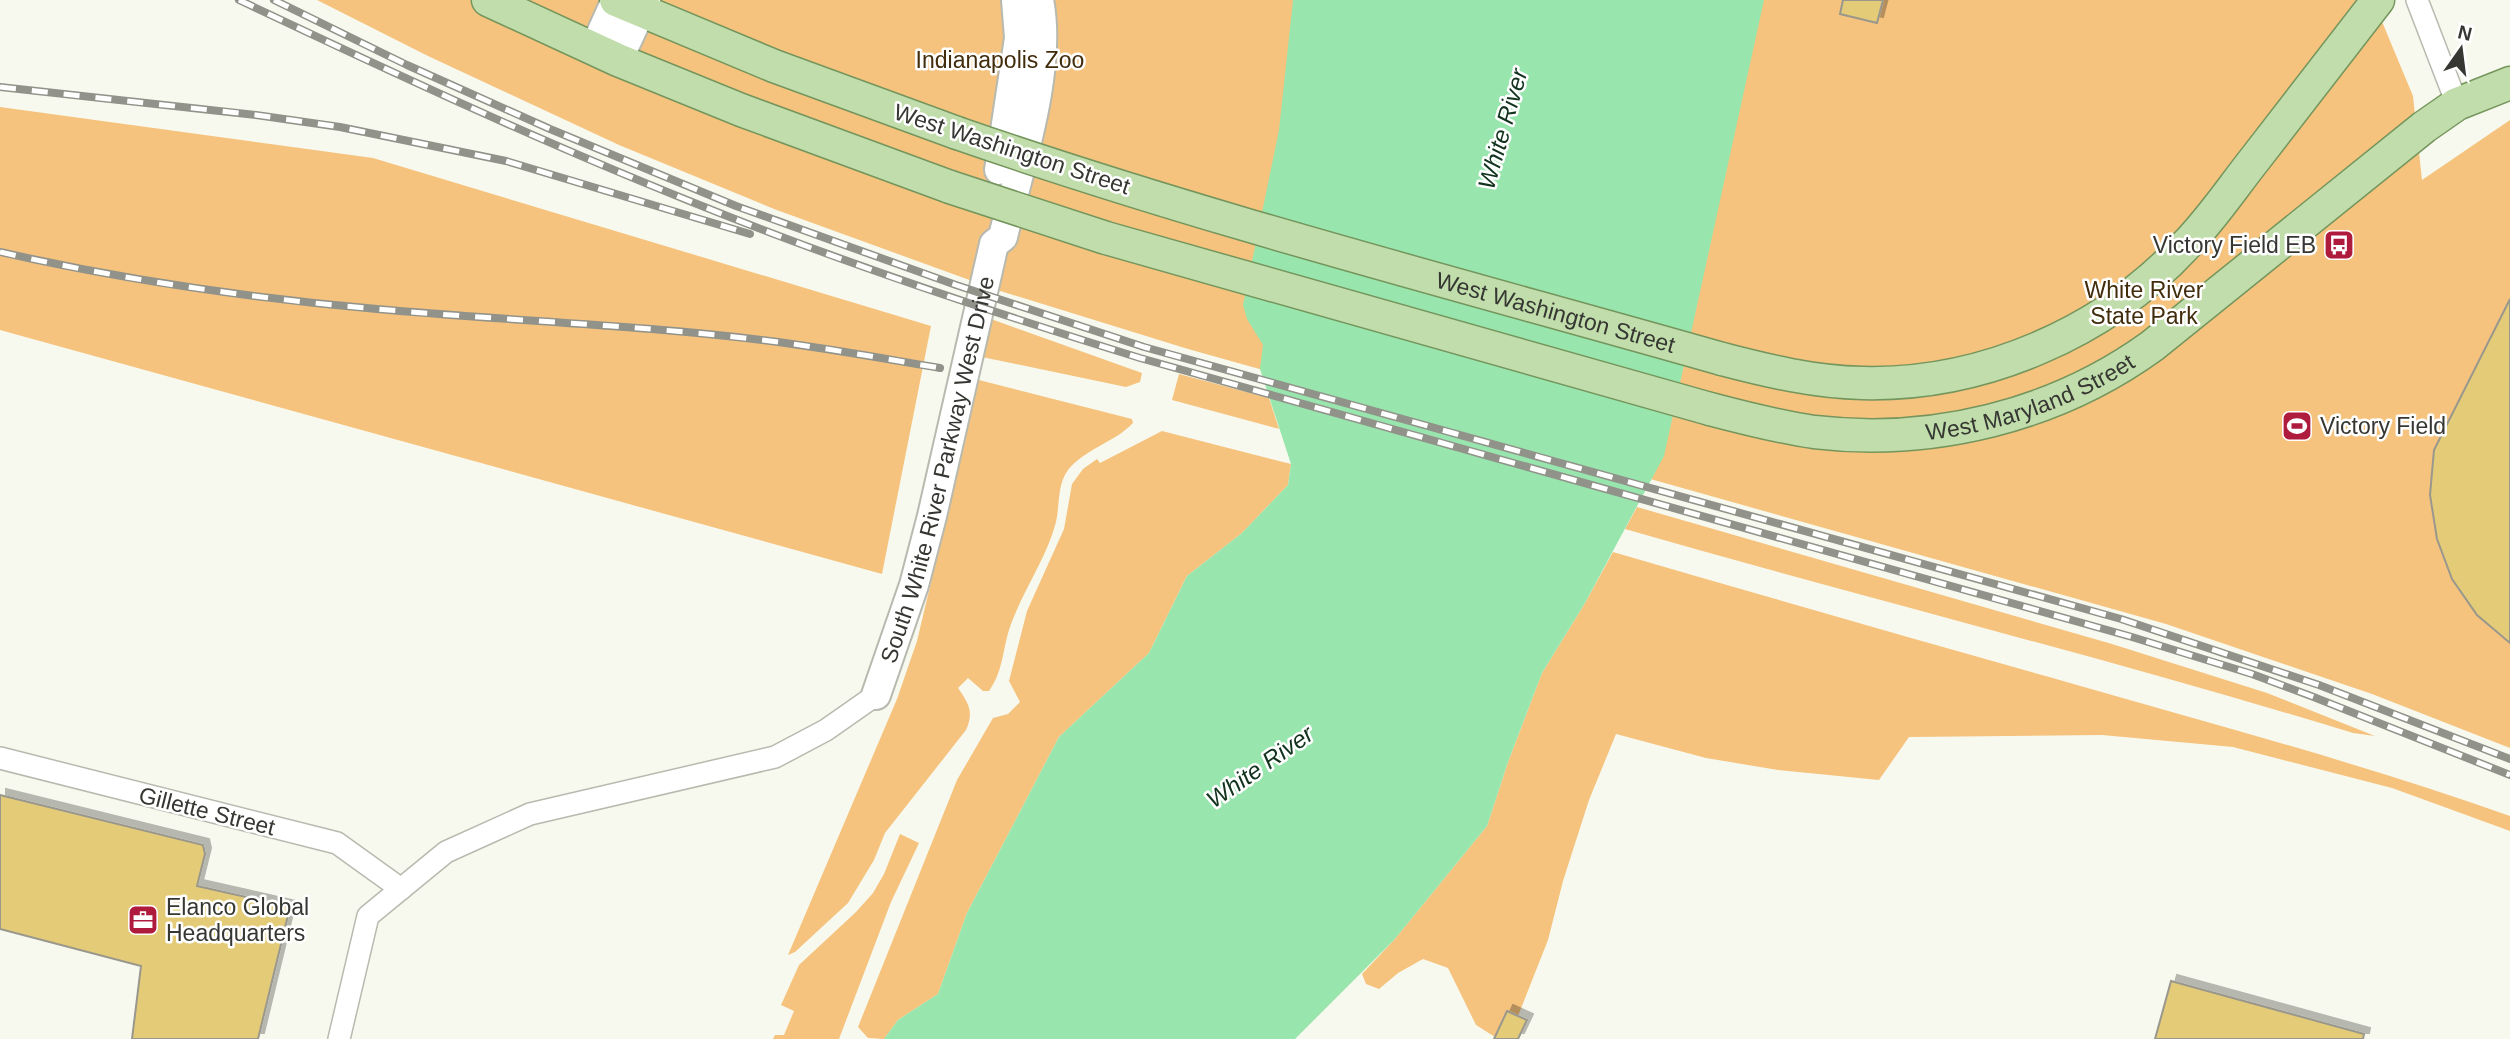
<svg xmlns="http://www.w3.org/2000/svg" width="2510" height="1039" viewBox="0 0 2510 1039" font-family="Arial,sans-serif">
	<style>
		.green { fill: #f5c37e }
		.water { fill: #99e5ae }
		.building { fill: #e3cb77; stroke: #9a978d; stroke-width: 2; filter: url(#shadow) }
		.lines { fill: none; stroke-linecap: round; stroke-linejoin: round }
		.street-casing { stroke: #b8b9af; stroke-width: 24 }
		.secondary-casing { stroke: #b8b9af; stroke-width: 32 }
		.primary-casing { stroke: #74955c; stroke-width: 35 }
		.street { stroke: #fff; stroke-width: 21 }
		.secondary { stroke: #fff; stroke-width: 28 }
		.primary { stroke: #c0ddab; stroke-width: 32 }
		.rail-casing { stroke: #91928a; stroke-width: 8 }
		.rail { stroke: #fff; stroke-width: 5; stroke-dasharray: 16; stroke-linecap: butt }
		.primary-bridge-casing { stroke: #74955c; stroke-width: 35; stroke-linecap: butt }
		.primary-bridge { stroke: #c0ddab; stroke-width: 32 }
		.labels { text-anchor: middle; stroke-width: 5; stroke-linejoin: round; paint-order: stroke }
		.park-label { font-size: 23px; fill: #412c0c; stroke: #fff }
		.street-label { font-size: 23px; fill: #363732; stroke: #fff }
		.poi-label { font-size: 23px; fill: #363732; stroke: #fff; text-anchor: start }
		.water-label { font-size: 24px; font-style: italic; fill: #12331d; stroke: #fff }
	</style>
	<defs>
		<filter id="shadow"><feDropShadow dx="6" dy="-6" stdDeviation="0" flood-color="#0004"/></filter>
	</defs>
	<rect width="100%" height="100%" fill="#f8f9ee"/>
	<g class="green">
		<path d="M317,0H2367L2383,24L2413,96L2422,180L2510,120V748L2372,694L2166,624L1188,349L997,290L774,209L619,145L428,56Z"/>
		<path d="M0,107L373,158L931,326L882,574L0,330Z"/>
		<path d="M991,319L1142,373L1140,382L1126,387L982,357Z"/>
		<path d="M1179,374L1269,398L1279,429L1172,400Z"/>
		<path d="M979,380L1132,419L1133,423C1114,443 1086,448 1068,470C1057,485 1060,504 1056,522C1046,560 1021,593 1009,630C1002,653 1003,671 989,691H983L968,678L958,688C969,704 974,712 966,730L885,833L874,860L848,903L795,952L788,955L897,699L917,641Z"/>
		<path d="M1162,431L1291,464L1288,485L1242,533L1187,576L1149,653L1059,737L967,913L938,994L898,1020L884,1039L868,1038L858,1027L957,780L993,718L1008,714L1020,702L1009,681L1027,611L1064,529L1072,484L1083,469L1097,459L1100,463Z"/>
		<path d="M1637,507L2112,644L2267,693L2375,736L2353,733C2112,659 1867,599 1625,529Z"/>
		<path d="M1613,552C1765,596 1917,640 2070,683C2217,725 2366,765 2510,816V831L2392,788L2233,747L2102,735L1909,737L1879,780L1778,770L1706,758L1616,734L1589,800L1563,881L1548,940L1518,1016L1507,1011L1495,1037L1476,1025L1448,968L1423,959L1398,973L1379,989L1366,984L1362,974L1394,940L1487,826L1508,762L1542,673L1585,603Z"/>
		<path d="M900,834L919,843L891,902L839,1039H773L775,1035H784L794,1011L781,1005L799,965L856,912L873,893L884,874Z"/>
	</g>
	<path class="water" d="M1293,0H1764L1664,456L1585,603L1542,673L1508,762L1487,826L1394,940L1295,1039H884L898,1020L938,994L967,913L1059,737L1149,653L1187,576L1242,533L1288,485L1291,464L1260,369L1263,345L1247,319L1243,305L1279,130Z"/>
	<g class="building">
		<path d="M1843,0H1883L1877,23L1840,14Z"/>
		<path d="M2510,299V643L2477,615L2452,579L2437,539L2430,495L2434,450Z"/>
		<path d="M0,795L203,845L205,854L197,886L290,907L258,1039H132L141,966L0,929Z"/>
		<path d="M2171,981L2364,1034L2363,1039H2155Z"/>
		<path d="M1507,1011L1527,1020L1518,1039H1494Z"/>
	</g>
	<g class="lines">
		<g class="street-casing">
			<g id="street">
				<path d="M2417,0L2457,104"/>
				<path d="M0,758L337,843L401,889"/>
				<path d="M339,1039L368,916L446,852L530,814L775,757L826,730L876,695"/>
			</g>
		</g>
		<g class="secondary-casing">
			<g id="secondary">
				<path d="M594,49L616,0"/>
				<path d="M618,60L646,0"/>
				<path d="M999,170L1019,38L1016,0"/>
				<path id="s1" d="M876,695L914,585L932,516L994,244L1003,237C1019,168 1053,70 1039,0"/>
			</g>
		</g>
		<g class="primary-casing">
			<g id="primary">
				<path d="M488,0L618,60L741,110L950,187"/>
				<path d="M616,0L774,66L957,133"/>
				<path d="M1722,359C1768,371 1814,382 1862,383C1982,386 2104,333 2185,246C2211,220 2232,188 2255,159C2296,106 2337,53 2378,0"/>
				<path id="s2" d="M1710,409C1744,418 1779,427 1814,432C1933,446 2055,416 2152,346L2424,127L2457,104L2510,83"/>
			</g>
		</g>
		<use href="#street" class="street"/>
		<use href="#secondary" class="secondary"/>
		<use href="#primary" class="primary"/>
		<g class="rail-casing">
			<g id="rail">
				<path d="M239,0C387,70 535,139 687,200C835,260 988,311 1140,358L2132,637L2252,674L2311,696L2510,775"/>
				<path d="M274,0L407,65L550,129L736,206L956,285L1144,347L2121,619L2319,685L2510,759"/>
				<path d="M0,87L256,115L340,127L506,161L750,234"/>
				<path d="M0,252C124,280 250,298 377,309C510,321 645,325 778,342C832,349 886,359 940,368"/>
			</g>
		</g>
		<use href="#rail" class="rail"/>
		<g class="primary-bridge-casing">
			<g id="primary-bridge">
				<path id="s3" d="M957,133C1208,220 1466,286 1722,359"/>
				<path d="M950,187L1106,238L1710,409"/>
			</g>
		</g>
		<use href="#primary-bridge" class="primary-bridge"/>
	</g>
	<defs>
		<g id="bus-square" transform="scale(1.575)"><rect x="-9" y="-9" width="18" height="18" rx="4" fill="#af1b3c" stroke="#fff"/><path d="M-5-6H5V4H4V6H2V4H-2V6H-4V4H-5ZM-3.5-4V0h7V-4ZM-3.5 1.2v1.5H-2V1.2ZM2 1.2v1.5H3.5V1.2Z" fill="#fff"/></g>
		<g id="stadium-square" transform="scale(1.575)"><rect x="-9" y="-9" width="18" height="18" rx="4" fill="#af1b3c" stroke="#fff"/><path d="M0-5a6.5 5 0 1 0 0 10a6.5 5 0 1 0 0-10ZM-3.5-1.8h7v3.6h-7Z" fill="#fff"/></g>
		<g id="office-square" transform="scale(1.575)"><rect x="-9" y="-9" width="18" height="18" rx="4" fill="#af1b3c" stroke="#fff"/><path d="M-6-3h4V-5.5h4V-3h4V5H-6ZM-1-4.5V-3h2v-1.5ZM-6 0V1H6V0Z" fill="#fff"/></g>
	</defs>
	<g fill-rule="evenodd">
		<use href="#bus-square" x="2339" y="245"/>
		<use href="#stadium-square" x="2297" y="426"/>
		<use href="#office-square" x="143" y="920"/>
	</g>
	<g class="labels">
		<g class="park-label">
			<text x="1000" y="68">Indianapolis Zoo</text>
			<text x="2144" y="298">White River<tspan x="2144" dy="26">State Park</tspan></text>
		</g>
		<g class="street-label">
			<text transform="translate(1012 149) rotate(18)" y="8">West Washington Street</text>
			<text dy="8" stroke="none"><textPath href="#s3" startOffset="625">West Washington Street</textPath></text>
			<text dy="8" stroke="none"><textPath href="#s2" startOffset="329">West Maryland Street</textPath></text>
			<text dy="8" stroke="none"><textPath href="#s1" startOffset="234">South White River Parkway West Drive</textPath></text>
			<text transform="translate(207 811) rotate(14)" y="8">Gillette Street</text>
		</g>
		<g class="poi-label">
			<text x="2316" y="253" text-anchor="end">Victory Field EB</text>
			<text x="2320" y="434">Victory Field</text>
			<text x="166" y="915">Elanco Global<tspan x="166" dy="26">Headquarters</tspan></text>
		</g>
		<g class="water-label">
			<text transform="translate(1503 129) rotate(-74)" y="8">White River</text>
			<text transform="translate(1260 767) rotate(-35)" y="8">White River</text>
		</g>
	</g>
	<g transform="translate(2461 49) rotate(14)" stroke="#ffffff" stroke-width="5" paint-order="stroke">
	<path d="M0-5L12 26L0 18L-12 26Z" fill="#363732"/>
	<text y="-10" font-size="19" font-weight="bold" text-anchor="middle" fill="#363732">N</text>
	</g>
</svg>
